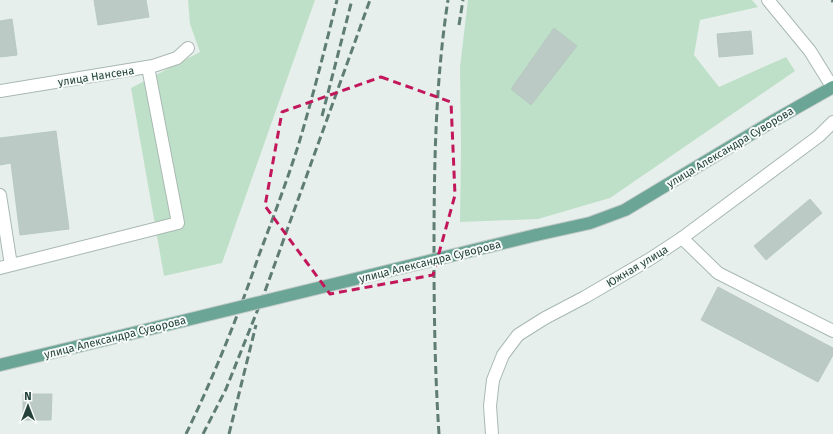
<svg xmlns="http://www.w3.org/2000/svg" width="833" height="434" viewBox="0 0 833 434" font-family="'Fira Sans',sans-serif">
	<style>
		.grass { fill: #bfe0c8 }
		.building { fill: #bbcac4; stroke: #b8c9c2 }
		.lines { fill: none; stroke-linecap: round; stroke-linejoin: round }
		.service-casing { stroke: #a8b8b2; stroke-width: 14 }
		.minor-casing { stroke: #a8b8b2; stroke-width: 14 }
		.primary-casing { stroke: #c2cac8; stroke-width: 14 }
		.service { stroke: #fff; stroke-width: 12 }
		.minor { stroke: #fff; stroke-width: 12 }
		.primary { stroke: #6aa596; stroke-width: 12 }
		.rail { stroke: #5f7d75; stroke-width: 3; stroke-dasharray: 8 4; stroke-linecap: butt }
		.primary-bridge-casing { stroke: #c2cac8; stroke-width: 14; stroke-linecap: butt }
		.primary-bridge { stroke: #6aa596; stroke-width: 12 }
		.marked { fill: none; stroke: #c2185b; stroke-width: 3; stroke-dasharray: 8 5; stroke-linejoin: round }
		.labels { text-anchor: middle; stroke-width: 4; stroke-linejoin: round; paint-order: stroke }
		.street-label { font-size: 11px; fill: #24423a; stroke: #f7fbf9 }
	</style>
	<rect width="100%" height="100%" fill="#e6efeb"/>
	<g class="grass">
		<path d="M188,0H315L222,263L164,276L131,88L200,52L190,24Z"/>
		<path d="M468,0H752L758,7L700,20L694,55L719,87L786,57L795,71L610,198L538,219L460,222L461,146L460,67Z"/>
	</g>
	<g class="building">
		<path d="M94,0H146L149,17L98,25Z"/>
		<path d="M12,19L17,55L0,57V21Z"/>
		<path d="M554,28L577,46L531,105L511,89Z"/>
		<path d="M751,31L753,54L719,57L717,34Z"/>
		<path d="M56,131L69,229L20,235L11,163L0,165V138Z"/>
		<path d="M810,199L822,213L766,260L754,246Z"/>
		<path d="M718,287L833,348V355L818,382L701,320Z"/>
		<path d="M23,394H52L51,420H23Z"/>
	</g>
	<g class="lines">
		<g class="service-casing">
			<g id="service">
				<path d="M0,195L11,265"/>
				<path d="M682,238L718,273L833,331"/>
				<path d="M0,268L178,223L148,67"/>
			</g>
		</g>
		<g class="minor-casing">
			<g id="minor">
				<path d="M768,0L810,51L833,88"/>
				<path d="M0,91L153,66L177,58L188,48"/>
				<path d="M492,434L490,406L493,380L503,355L518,335L545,318L585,297L650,259L682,238L819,136L833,122"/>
			</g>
		</g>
		<g class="primary-casing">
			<g id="primary">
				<path d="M536,235L590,223L625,210L773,121L833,87"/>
				<path d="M0,365L129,334"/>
			</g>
		</g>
		<use href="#service" class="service"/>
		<use href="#minor" class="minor"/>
		<use href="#primary" class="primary"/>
		<g class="rail">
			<path d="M832,0L833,2"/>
			<path d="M459,25L463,0"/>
			<path d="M322,116L352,0"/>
			<path d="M186,434C214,376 238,316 259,255C273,218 287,181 299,143C313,96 325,48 337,0"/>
			<path d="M203,434L226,389L264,294L370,0"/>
			<path d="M229,434L256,325"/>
			<path d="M439,434C435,374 434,314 434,255C434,170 435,84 448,0"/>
		</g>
		<g class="primary-bridge-casing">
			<path id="primary-bridge" d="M129,334L536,235"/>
		</g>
		<use href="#primary-bridge" class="primary-bridge"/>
	</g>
	<path class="marked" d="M381,77L451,102L455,195L433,275L330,294L265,206L282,112Z"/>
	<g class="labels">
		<g class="street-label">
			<text transform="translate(96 76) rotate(-9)" y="4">улица Нансена</text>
			<text transform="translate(730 147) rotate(-31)" y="4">улица Александра Суворова</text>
			<text transform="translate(430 261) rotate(-14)" y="4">улица Александра Суворова</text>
			<text transform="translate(637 266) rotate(-31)" y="4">Южная улица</text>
			<text transform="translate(115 337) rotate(-14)" y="4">улица Александра Суворова</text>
		</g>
	</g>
	<g transform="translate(28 406)" stroke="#f7fbf9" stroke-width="3" paint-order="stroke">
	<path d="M0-3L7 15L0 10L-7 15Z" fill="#24423a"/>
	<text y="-6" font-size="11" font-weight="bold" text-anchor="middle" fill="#24423a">N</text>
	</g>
</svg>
